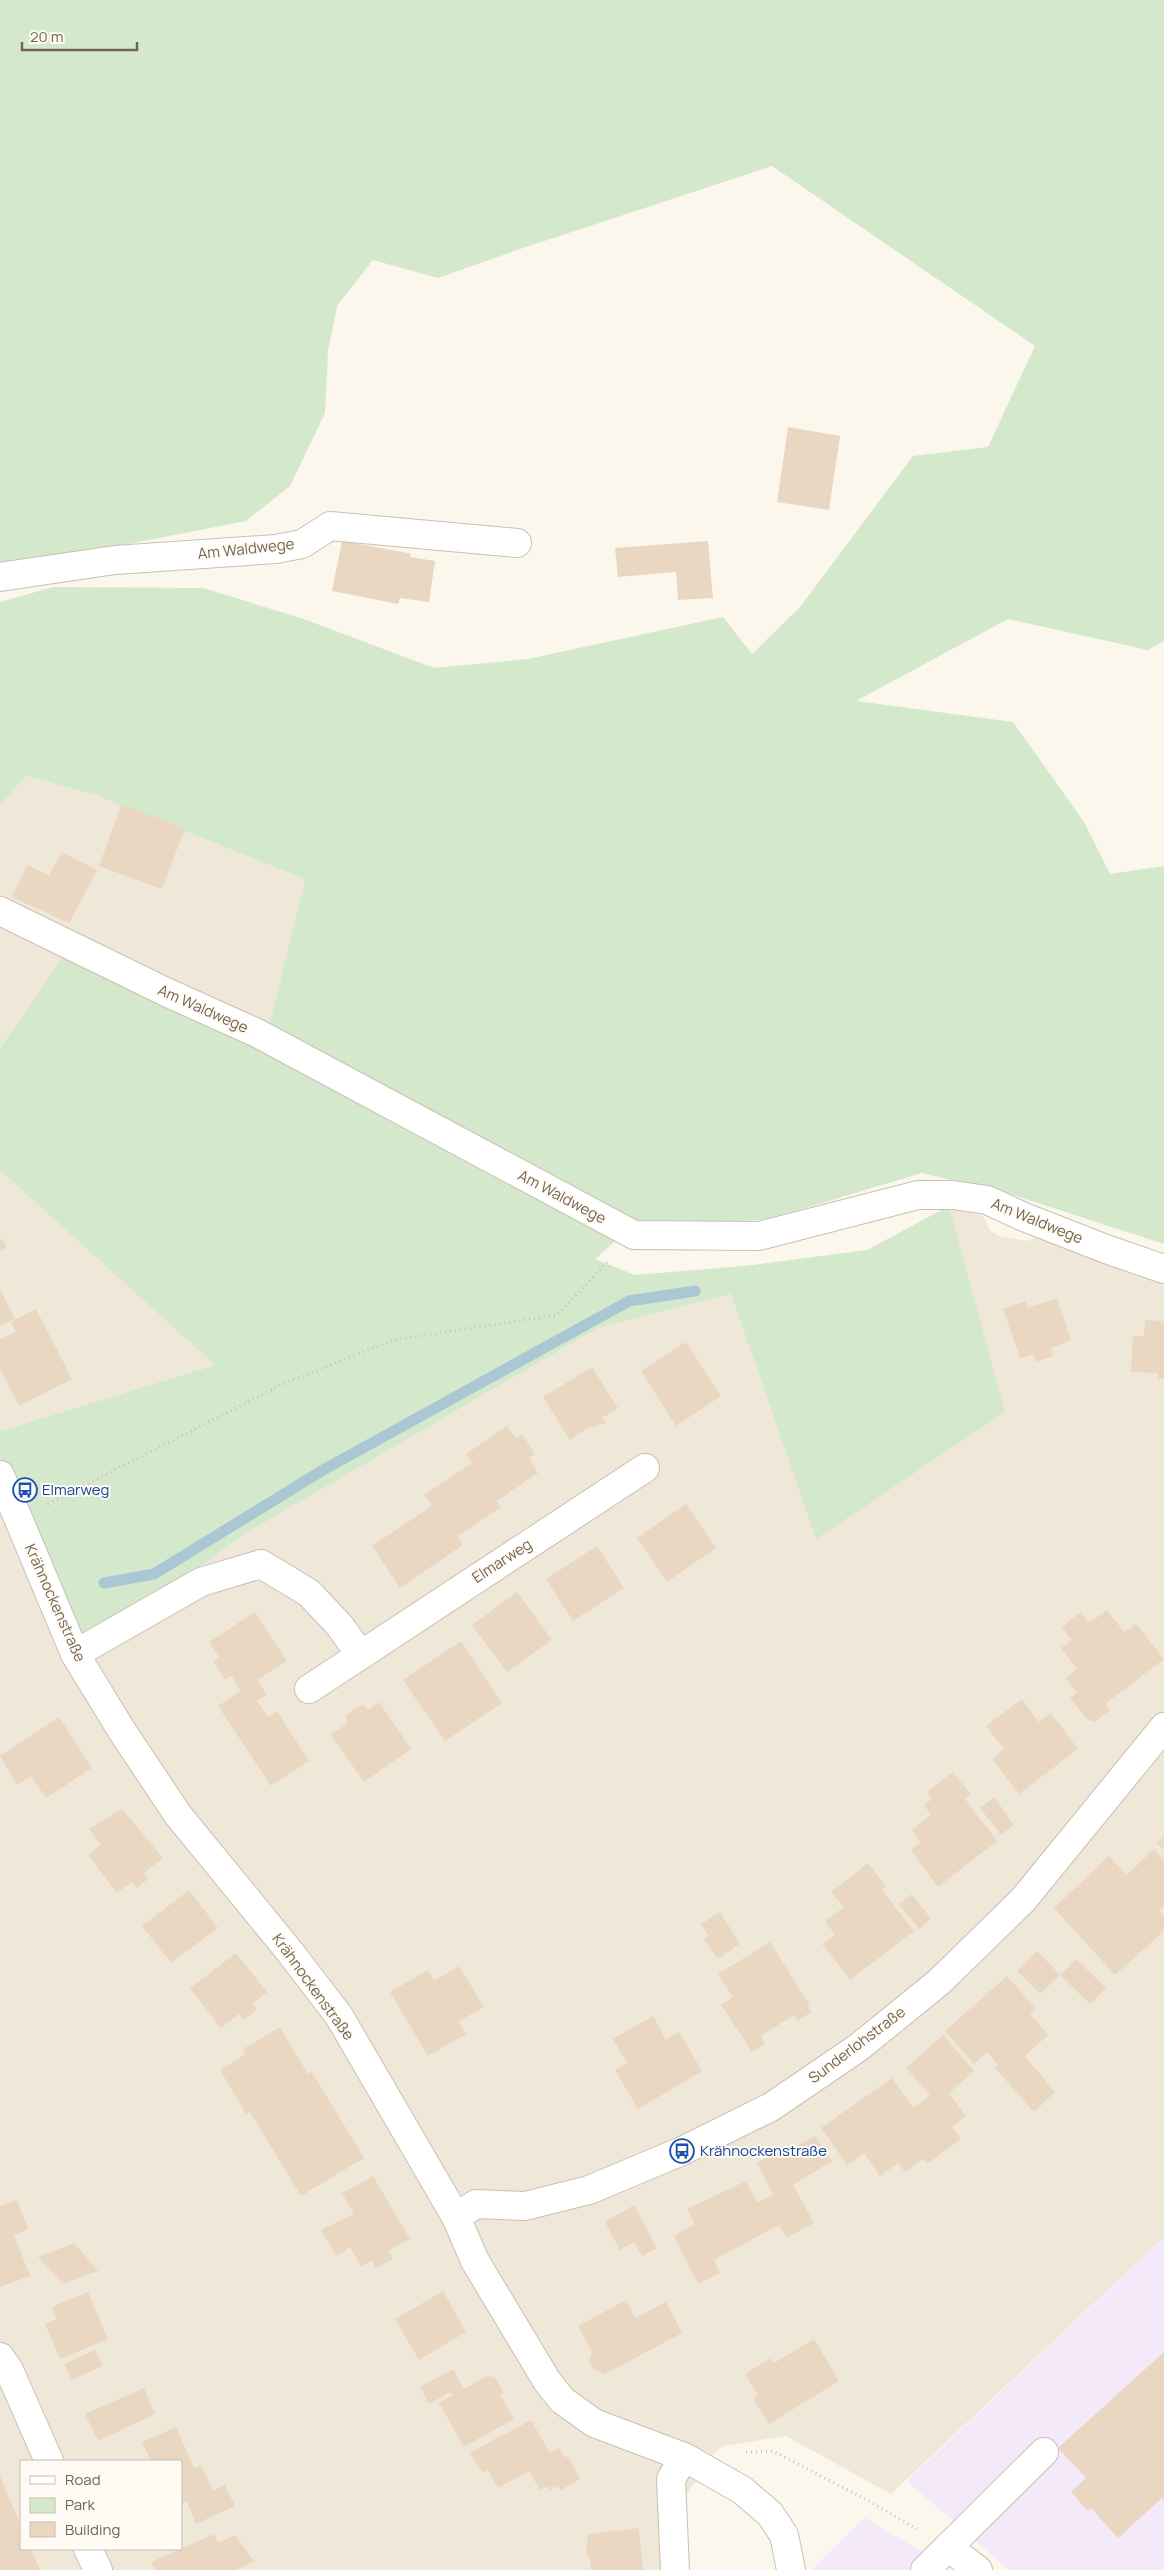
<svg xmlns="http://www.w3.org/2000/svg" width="1164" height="2570" viewBox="0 0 1164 2570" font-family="Manrope,sans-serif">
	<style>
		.residential { fill: #efe8d9; fill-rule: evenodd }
		.education { fill: #f4e9f8 }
		.green { fill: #d4e8cc }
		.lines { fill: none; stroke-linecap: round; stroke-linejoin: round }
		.stream { stroke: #aac8d4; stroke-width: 11 }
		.building { fill: #e9d7c2 }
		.minor-casing { stroke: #cbbfb0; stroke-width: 30 }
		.path { stroke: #d3bfaa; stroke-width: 3; stroke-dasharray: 1 4; stroke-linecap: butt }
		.minor { stroke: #fff; stroke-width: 28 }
		.labels { text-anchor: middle; stroke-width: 4; stroke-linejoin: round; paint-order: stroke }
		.street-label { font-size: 15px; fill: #756351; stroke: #fefbf4 }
		.transit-label { font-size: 15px; fill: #164399; stroke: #fefbf4; text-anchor: start }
	</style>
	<rect width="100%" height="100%" fill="#fbf7ed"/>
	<g class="residential">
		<path d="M24,776L96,795L185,828L305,878L269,1028L62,958L0,1048V806Z"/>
		<path d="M0,1167L215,1365L0,1431Z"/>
		<path d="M949,1206L983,1216L990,1230L998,1236L1027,1241L1041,1235L1164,1283V2237L891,2494L786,2436L723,2446L715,2452L685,2496L690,2570H0V1457L80,1640L198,1568L250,1531L598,1328L731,1294L816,1538ZM21,2461H181V2549H21Z"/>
	</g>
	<g class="education">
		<path d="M1164,2237V2568L1162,2570H1009L907,2481Z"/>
		<path d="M865,2518L921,2551L949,2570H811Z"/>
	</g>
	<path class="green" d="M0,0H1164V641L1148,650L1008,619L856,701L1013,722L1084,822L1110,874L1164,866V1244L1013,1195L922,1173L765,1220L634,1224L595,1259L635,1275L744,1266L867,1250L949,1206L1005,1412L816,1539L731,1294L598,1328L250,1531L198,1568L80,1640L0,1457V1431L215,1365L0,1170V1048L62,958L89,946L269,1027L305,879L96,795L25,776L0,806V602L53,587L203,588L304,619L434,668L528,659L723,617L752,654L800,607L913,456L988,447L1035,346L772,166L520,249L438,278L373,260L337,306L328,351L325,413L290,486L246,521L0,569Z"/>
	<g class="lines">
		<path class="stream" d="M104,1583L154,1574L323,1470L629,1301L695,1291"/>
	</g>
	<g class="building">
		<path d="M788,427L840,436L829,510L777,502Z"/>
		<path d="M342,541L408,553L411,554L410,557L435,561L429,602L400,598L398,604L332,591Z"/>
		<path d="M708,541L713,598L678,600L676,572L618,577L615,548Z"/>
		<path d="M121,805L185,828L162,889L99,866Z"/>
		<path d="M62,852L97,870L69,923L12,897L27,865L49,875Z"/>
		<path d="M0,1238L7,1246L0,1252Z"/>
		<path d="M0,1289L15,1319L0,1326Z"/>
		<path d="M1057,1298L1071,1340L1051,1348L1053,1356L1036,1362L1033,1354L1020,1358L1003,1309L1026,1301L1028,1308Z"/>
		<path d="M36,1309L72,1379L19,1406L0,1368V1339L16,1332L11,1322Z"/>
		<path d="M1145,1320L1164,1321V1379H1157L1158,1373L1131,1372L1133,1336H1144Z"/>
		<path d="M686,1342L721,1396L676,1426L641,1371Z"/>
		<path d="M592,1367L618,1408L602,1418L606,1423L586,1429L570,1440L543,1397Z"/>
		<path d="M507,1426L516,1439L522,1434L535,1454L529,1458L538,1473L497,1501L501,1507L458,1536L463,1545L400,1588L372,1546L432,1506L424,1495L472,1463L466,1454Z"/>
		<path d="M686,1504L716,1548L667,1582L637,1538Z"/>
		<path d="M597,1546L624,1588L573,1621L546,1579Z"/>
		<path d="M517,1592L552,1640L507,1672L472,1625Z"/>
		<path d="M1107,1610L1124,1632L1136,1624L1164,1659L1105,1704L1110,1710L1094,1722L1087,1719L1070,1698L1077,1693L1066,1678L1077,1669L1061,1648L1072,1640L1062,1627L1081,1612L1089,1623Z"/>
		<path d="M255,1612L287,1661L257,1680L267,1695L257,1701L268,1717L277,1711L309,1761L271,1786L218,1706L241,1691L231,1675L225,1680L213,1661L219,1657L209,1642Z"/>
		<path d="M461,1641L502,1703L445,1741L403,1680Z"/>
		<path d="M1022,1699L1039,1722L1051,1713L1078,1749L1019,1794L992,1759L1004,1749L986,1726Z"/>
		<path d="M379,1702L411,1749L364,1782L331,1735L348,1723L345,1715L363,1704L368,1710Z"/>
		<path d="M59,1717L92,1768L46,1798L31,1776L17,1785L0,1756Z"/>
		<path d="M953,1772L971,1795L965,1799L997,1841L938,1887L911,1850L921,1843L912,1830L931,1815L924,1805L932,1799L927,1792Z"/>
		<path d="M994,1797L1014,1825L1001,1835L980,1808Z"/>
		<path d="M122,1809L163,1858L144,1873L148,1879L137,1888L132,1882L117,1893L88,1855L101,1844L89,1829Z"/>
		<path d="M1164,1836V1850L1157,1843Z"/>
		<path d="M1154,1849L1164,1860V1906L1159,1910L1164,1916V1931L1115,1975L1054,1908L1109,1856L1127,1875Z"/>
		<path d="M868,1863L886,1887L882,1890L914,1931L850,1980L822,1944L835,1935L825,1921L844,1907L831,1892Z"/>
		<path d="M189,1890L218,1928L171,1963L142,1926Z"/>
		<path d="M912,1894L931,1919L919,1929L899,1904Z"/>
		<path d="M720,1912L740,1944L718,1959L704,1939L709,1936L701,1924Z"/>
		<path d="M770,1942L810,2006L808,2007L811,2012L798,2021L794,2015L761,2036L765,2044L752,2052L721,2005L733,1997L718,1974Z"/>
		<path d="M1037,1951L1060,1975L1076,1959L1106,1988L1090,2004L1060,1975L1040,1994L1017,1971Z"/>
		<path d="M236,1953L267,1992L252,2004L257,2010L244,2020L239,2014L221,2028L190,1988Z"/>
		<path d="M459,1966L484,2007L459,2021L466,2034L428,2056L390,1992L428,1970L434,1981Z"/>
		<path d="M1007,1976L1036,2009L1030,2014L1048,2035L1025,2056L1055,2092L1034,2112L995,2068L998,2065L987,2052L974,2064L945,2031Z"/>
		<path d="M653,2016L666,2040L679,2032L702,2071L638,2109L615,2070L627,2063L613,2039Z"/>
		<path d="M280,2027L308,2074L312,2072L364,2158L301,2196L250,2112L246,2114L220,2070L246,2054L243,2049Z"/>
		<path d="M943,2035L974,2071L949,2093L966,2116L952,2127L961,2139L927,2164L923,2159L905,2172L898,2163L880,2176L864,2153L847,2165L821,2128L892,2078L913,2108L930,2095L906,2068Z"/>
		<path d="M815,2136L832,2161L793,2185L814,2223L786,2238L779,2225L714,2260L720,2273L698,2284L674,2236L695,2224L687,2209L746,2181L757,2202L773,2195L757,2163L790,2145L792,2149Z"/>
		<path d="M373,2176L410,2239L388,2251L393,2259L376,2268L372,2261L361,2266L350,2247L336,2256L321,2230L354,2214L342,2193Z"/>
		<path d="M17,2200L28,2229L14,2235L30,2276L0,2287V2206Z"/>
		<path d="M634,2205L657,2248L642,2256L634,2242L620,2250L605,2222Z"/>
		<path d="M74,2243L98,2271L63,2284L38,2257Z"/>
		<path d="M443,2291L466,2332L419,2360L395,2319Z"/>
		<path d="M88,2292L108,2339L60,2359L45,2324L57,2319L52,2307Z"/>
		<path d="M626,2300L635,2318L666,2302L682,2333L603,2375L601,2372L593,2369L589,2361L592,2352L578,2326Z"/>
		<path d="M814,2339L839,2381L769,2424L753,2398L758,2395L745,2374L771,2358L774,2363Z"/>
		<path d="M95,2350L103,2366L72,2380L64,2364Z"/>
		<path d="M1164,2352V2501L1162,2498L1118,2538L1091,2508L1088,2511L1071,2492L1086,2478L1058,2448Z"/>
		<path d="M453,2369L464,2389L489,2375L491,2378L494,2376L504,2393L500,2395L514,2419L464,2447L439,2403L453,2395L450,2392L429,2404L420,2387Z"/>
		<path d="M144,2388L155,2414L98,2441L85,2414Z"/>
		<path d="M531,2420L550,2453L559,2448L565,2458L568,2456L580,2479L561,2490L558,2486L550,2490L548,2486L540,2490L529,2471L498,2488L488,2470L482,2473L470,2453Z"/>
		<path d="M176,2427L194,2468L201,2465L213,2491L225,2485L235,2506L196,2524L187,2502L181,2504V2461H151L142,2442Z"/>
		<path d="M0,2476L21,2526V2549H31L40,2570H0Z"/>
		<path d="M639,2528L643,2570H591L590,2558L586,2553L588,2534Z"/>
		<path d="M214,2534L218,2543L235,2535L254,2561L236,2570H155L151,2562Z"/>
	</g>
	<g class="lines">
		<g class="minor-casing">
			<g id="minor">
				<path d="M0,577L115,560L276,549L302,544L330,526L517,543"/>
				<path d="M0,911L166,992L257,1033L634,1235L759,1236L918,1195H953L987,1200L1024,1217L1106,1249L1164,1269"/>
				<path d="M0,1475L75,1654L122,1731L178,1815L290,1952L339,2016L456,2217L475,2261L547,2381L562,2400L594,2423L684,2457L742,2490L770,2514L784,2535L791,2570"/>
				<path d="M75,1654L201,1582L261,1564L309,1593L340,1626L360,1654"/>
				<path d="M309,1689L645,1468"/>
				<path d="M456,2217L476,2204L525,2206L589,2190L682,2151L771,2107L859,2047L939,1982L1023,1900L1164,1727"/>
				<path d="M0,2357L9,2370L49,2461"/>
				<path d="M948,2547L978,2570"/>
				<path d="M88,2549L98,2570"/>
				<path d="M675,2570L671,2479L684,2457"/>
				<path d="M925,2570L1044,2452"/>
			</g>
		</g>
		<g class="path">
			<path d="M48,1504L283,1384L393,1340L557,1315L609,1260"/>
			<path d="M746,2452L773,2451L867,2500L917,2529"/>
		</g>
		<use href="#minor" class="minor"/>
	</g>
	<defs>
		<g id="bus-ring" transform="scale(1.25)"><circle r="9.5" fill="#fefbf4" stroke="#1a4fb4" stroke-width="1.5"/><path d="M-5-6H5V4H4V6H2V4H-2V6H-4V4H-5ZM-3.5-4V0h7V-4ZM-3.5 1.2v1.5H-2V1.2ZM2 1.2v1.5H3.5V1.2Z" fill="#1a4fb4"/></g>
	</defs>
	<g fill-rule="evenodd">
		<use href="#bus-ring" x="25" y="1490"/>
		<use href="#bus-ring" x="682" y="2151"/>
	</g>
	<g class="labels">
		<g class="street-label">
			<text transform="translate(246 549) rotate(-6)" y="5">Am Waldwege</text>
			<text transform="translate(203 1009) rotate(24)" y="5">Am Waldwege</text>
			<text transform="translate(562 1197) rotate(28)" y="5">Am Waldwege</text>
			<text transform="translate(1037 1221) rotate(22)" y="5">Am Waldwege</text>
			<text transform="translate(502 1561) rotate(-33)" y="5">Elmarweg</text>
			<text transform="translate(55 1603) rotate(66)" y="5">Krähnockenstraße</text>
			<text transform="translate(313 1987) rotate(54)" y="5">Krähnockenstraße</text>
			<text transform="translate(857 2045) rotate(-37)" y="5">Sunderlohstraße</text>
		</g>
		<g class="transit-label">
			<text x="42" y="1495">Elmarweg</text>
			<text x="700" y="2156">Krähnockenstraße</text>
		</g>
	</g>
	<rect x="20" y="2460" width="162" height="90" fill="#fefbf4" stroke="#c7beb3"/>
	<rect x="30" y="2476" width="25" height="8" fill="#ffffff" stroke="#c7beb3"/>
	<text x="65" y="2485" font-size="15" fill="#756351">Road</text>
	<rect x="30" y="2498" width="25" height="15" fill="#d4e8cc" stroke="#c7beb3"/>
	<text x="65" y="2510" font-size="15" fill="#756351">Park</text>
	<rect x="30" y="2522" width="25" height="15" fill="#e9d7c2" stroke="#c7beb3"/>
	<text x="65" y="2535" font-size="15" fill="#756351">Building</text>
	<path d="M22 42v8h115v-8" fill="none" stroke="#756351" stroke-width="2.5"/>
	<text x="30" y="42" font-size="15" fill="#756351" stroke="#fefbf4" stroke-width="4" paint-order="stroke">20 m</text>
</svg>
